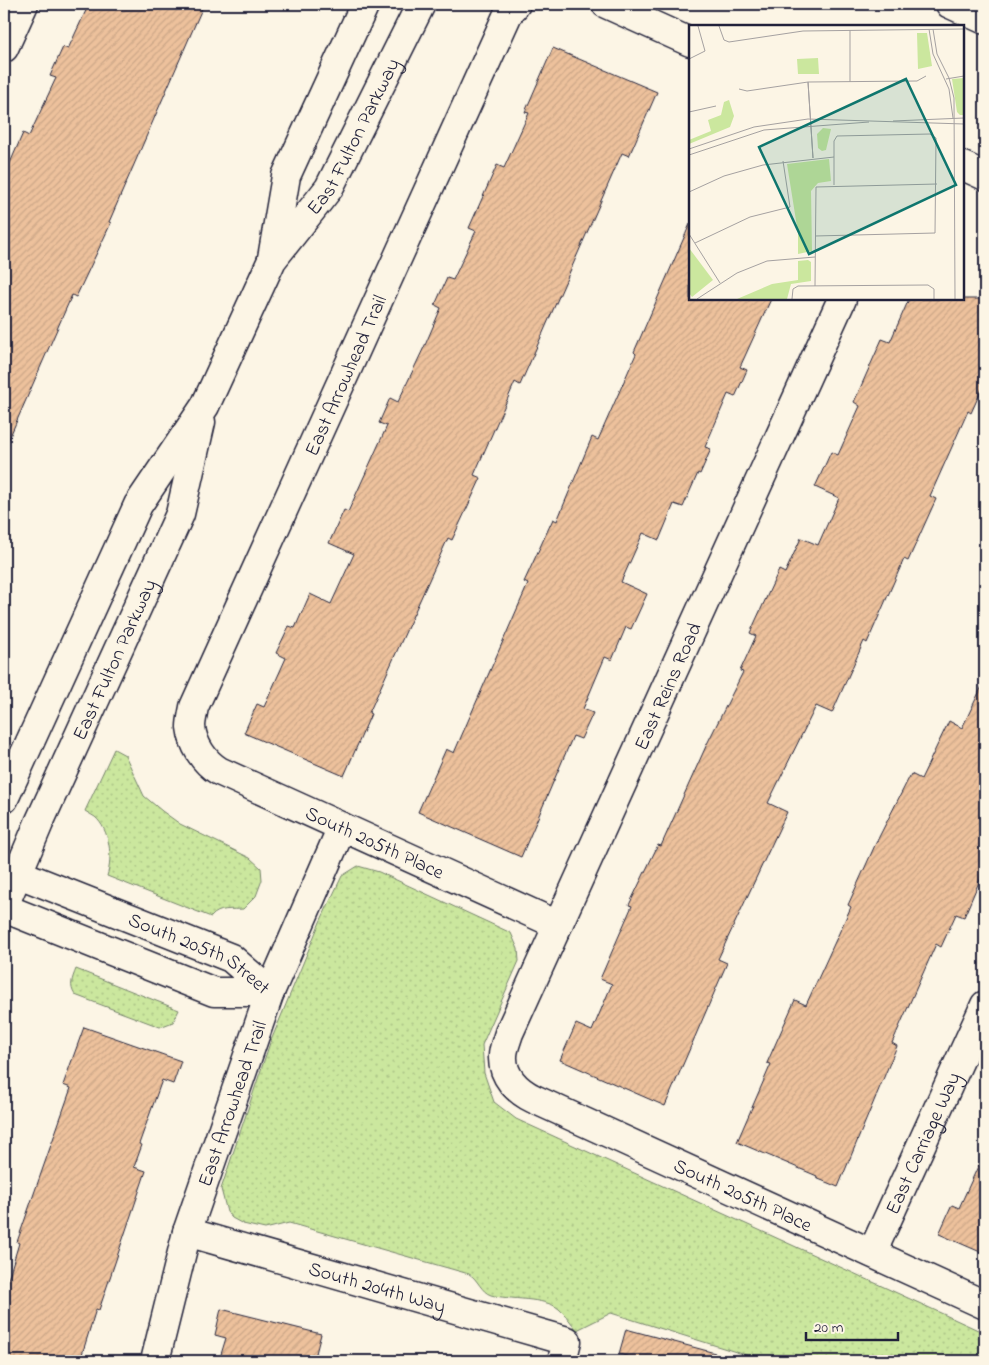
<svg xmlns="http://www.w3.org/2000/svg" width="989" height="1365" viewBox="0 0 989 1365" font-family="'Indie Flower',sans-serif">
	<style>
		.grass { fill: url(#grass-dots); stroke: #76846c }
		.building { fill: url(#building-hatch); stroke: #22223b }
		.lines { fill: none; stroke-linecap: round; stroke-linejoin: round }
		.street-casing { stroke: #22223b; stroke-width: 31 }
		.street { stroke: #fcf5e5; stroke-width: 28 }
		.labels { text-anchor: middle; stroke-width: 4; stroke-linejoin: round; paint-order: stroke }
		.street-label { font-size: 20px; fill: #22223b; stroke: #fcf5e5 }
		.inset-road { fill: none; stroke: #a5a1a1; stroke-width: 1 }
		.view { fill: #0f766e; fill-opacity: 0.15; stroke: #0f766e; stroke-width: 2.5 }
		.inset-edge { fill: none; stroke: #22223b; stroke-width: 2.5 }
	</style>
	<defs>
		<pattern id="grass-dots" width="8" height="8" patternUnits="userSpaceOnUse" patternTransform="scale(1.25)"><rect width="8" height="8" fill="#cbe79e"/><path d="M2 2h.1M6 6h.1" fill="none" stroke="#aec689" stroke-width="1.8" stroke-linecap="round"/></pattern>
		<pattern id="building-hatch" width="6" height="6" patternUnits="userSpaceOnUse" patternTransform="scale(1.25)"><rect width="6" height="6" fill="#edc19c"/><path d="M-1 1l2-2M0 6l6-6M5 7l2-2" fill="none" stroke="#cba687"/></pattern>
	</defs>
	<rect width="100%" height="100%" fill="#fcf5e5"/>
	<filter id="ink" filterUnits="userSpaceOnUse"><feTurbulence type="fractalNoise" baseFrequency=".02" numOctaves="2"/><feDisplacementMap in="SourceGraphic" scale="10" xChannelSelector="R" yChannelSelector="G"/><feConvolveMatrix kernelMatrix="1 2 1 2 8 2 1 2 1" color-interpolation-filters="sRGB"/></filter>
	<g filter="url(#ink)">
		<g class="grass">
			<path d="M114,749L125,755L144,796L162,811L180,824L250,858L261,868L262,880L256,896L243,909C232,910 219,907 211,917L107,876C113,858 110,830 95,817C92,815 88,813 85,811Z"/>
			<path d="M358,866L379,872L511,933L518,949L519,961L482,1045L484,1073L494,1102L516,1119L978,1330L985,1337V1361H765L611,1313L577,1330C571,1323 566,1315 559,1309C545,1297 508,1300 491,1295C481,1292 478,1279 469,1274L289,1223L265,1229L243,1224L232,1218L227,1212L221,1189L270,1043L320,922L342,876Z"/>
			<path d="M76,969L179,1010L173,1022L160,1027L75,995C69,986 72,979 76,969Z"/>
		</g>
		<g class="building">
			<path d="M89,4H204L109,222L111,223L76,297L72,295L4,450V177L23,133L29,136L56,78L50,76L63,47L68,49Z"/>
			<path d="M553,48L657,92L629,156L622,153L520,385L515,382L474,475L481,478L452,540L448,538L369,713L371,714L344,776L244,733L257,704L264,707L286,658L276,653L289,626L295,628L310,594L331,604L354,554L329,543L344,510L348,512L387,426L379,423L390,398L398,402L426,343L441,308L435,305L447,278L453,280L476,231L469,228L497,165L504,168L529,113L525,112Z"/>
			<path d="M690,224V299H771L740,367L747,370L735,397L728,394L705,447L711,449L700,474L698,473L683,507L674,504L659,540L643,533L621,582L647,594L631,629L626,627L612,660L605,657L583,709L593,713L581,739L573,736L521,857L418,812L446,749L454,753L528,584L524,582L553,519L557,521L592,437L598,440L636,354L634,352Z"/>
			<path d="M909,299H985V382L971,413L968,411L930,496L936,499L908,561L904,559L867,643L864,641L832,713L816,706L768,803L787,812L718,959L727,963L665,1106L560,1060L576,1024L592,1031L612,984L600,979L632,906L629,905L658,845L661,846L707,744L743,672L740,671L756,636L750,633L779,570L785,573L801,538L818,545L839,498L815,487L831,452L838,455L860,406L854,402L882,339L890,342Z"/>
			<path d="M985,680V868L964,917L956,914L941,947L936,944L892,1043L897,1046L838,1187L816,1178L817,1176L737,1142L771,1064L767,1063L795,1000L806,1005L851,907L848,905L876,843L911,774L921,779L949,721L962,728Z"/>
			<path d="M84,1027L181,1061L173,1084L162,1080L139,1144L142,1145L134,1167L146,1171L99,1310L96,1309L80,1361H4V1293L19,1243L17,1242L71,1088L63,1085Z"/>
			<path d="M985,1151V1254L939,1234L952,1205L959,1208Z"/>
			<path d="M221,1309L321,1334L314,1361H219L226,1338L215,1335Z"/>
			<path d="M626,1329L715,1353L714,1361H629L630,1357L619,1354Z"/>
		</g>
		<g class="lines">
			<g class="street-casing">
				<g id="street">
					<path id="s1" d="M516,4L508,14L194,707C193,713 191,721 191,727C193,745 204,762 219,771L558,925"/>
					<path d="M606,4L690,42"/>
					<path d="M950,4L985,20"/>
					<path d="M4,48L24,4"/>
					<path d="M963,166L985,176"/>
					<path d="M272,258L286,176L365,4"/>
					<path id="s2" d="M842,299L509,1033C507,1040 503,1049 503,1056C502,1076 517,1091 534,1099L985,1305"/>
					<path id="s3" d="M4,799L138,505L205,406L272,260L329,188L421,4"/>
					<path id="s4" d="M4,868L231,958L270,992"/>
					<path id="s5" d="M4,906L39,823L180,514L201,422"/>
					<path d="M4,908L214,992H270"/>
					<path id="s6" d="M187,1232L567,1341L562,1361"/>
					<path id="s7" d="M872,1253L985,1005"/>
					<path id="s8" d="M155,1361L187,1232L270,992L342,827"/>
				</g>
			</g>
			<use href="#street" class="street"/>
		</g>
	</g>
	<g class="labels">
		<g class="street-label">
			<text dy="7" stroke="none"><textPath href="#s3" startOffset="752">East Fulton Parkway</textPath></text>
			<text transform="translate(345 375) rotate(-66)" y="7">East Arrowhead Trail</text>
			<text dy="7" stroke="none"><textPath href="#s5" startOffset="270">East Fulton Parkway</textPath></text>
			<text transform="translate(667 686) rotate(-66)" y="7">East Reins Road</text>
			<text dy="7" stroke="none"><textPath href="#s1" startOffset="1019">South 205th Place</textPath></text>
			<text dy="7" stroke="none"><textPath href="#s4" startOffset="214">South 205th Street</textPath></text>
			<text dy="7" stroke="none"><textPath href="#s8" startOffset="269">East Arrowhead Trail</textPath></text>
			<text dy="7" stroke="none"><textPath href="#s7" startOffset="121">East Carriage Way</textPath></text>
			<text dy="7" stroke="none"><textPath href="#s2" startOffset="1116">South 205th Place</textPath></text>
			<text dy="7" stroke="none"><textPath href="#s6" startOffset="198">South 204th Way</textPath></text>
		</g>
	</g>
	<g transform="translate(689 25)">
		<rect width="275" height="275" fill="#fcf5e5"/>
		<path d="M228,8H238L243,41L229,44ZM129,33L130,49H109L108,34ZM275,53V90H271L268,87L263,54ZM40,75L45,91L41,102L0,119V115L22,106L19,95L32,90L35,77ZM134,103L142,104L137,125L133,126L129,123L128,109ZM140,134L142,156L129,158L122,166L123,226L109,229V208L98,139ZM0,223L24,255L3,272L0,268ZM119,235L122,237V256L102,259L98,274H48L83,259L109,255V236Z" fill="#cbe79e"/>
		<path class="inset-road" d="M30,1L35,15L40,17L114,6L275,4M240,4L244,29L260,64L264,93M244,4L248,29L260,53L265,73L266,274M161,5V57M0,34L16,26L9,1M257,54L275,51M119,57L124,133M119,57L124,133M50,64L58,66L119,57L228,56L237,51M0,87L27,81M204,96L275,93M0,124L65,102L119,94L275,99M0,130L75,105L180,97M0,167L35,151L74,140L145,132M0,209L31,258M126,211L246,208L247,113L241,109L148,111L145,116V160M6,218L61,192L101,182L94,136M126,261L127,162L248,159M8,274L48,248L78,236L126,232M103,274L104,264L109,261L239,260L245,264V274"/>
		<path class="view" d="M217,54L267,160L120,229L70,122Z"/>
		<rect width="275" height="275" class="inset-edge"/>
	</g>
	<rect width="989" height="1365" fill="none" stroke="#fcf5e5" stroke-width="20"/>
	<rect x="10" y="10" width="969" height="1345" fill="none" stroke="#22223b" stroke-width="2" filter="url(#ink)"/>
	<path d="M806 1332v8h92v-8" fill="none" stroke="#22223b" stroke-width="2.5"/>
	<text x="814" y="1332" font-size="15" fill="#22223b" stroke="#fcf5e5" stroke-width="4" paint-order="stroke">20 m</text>
</svg>
